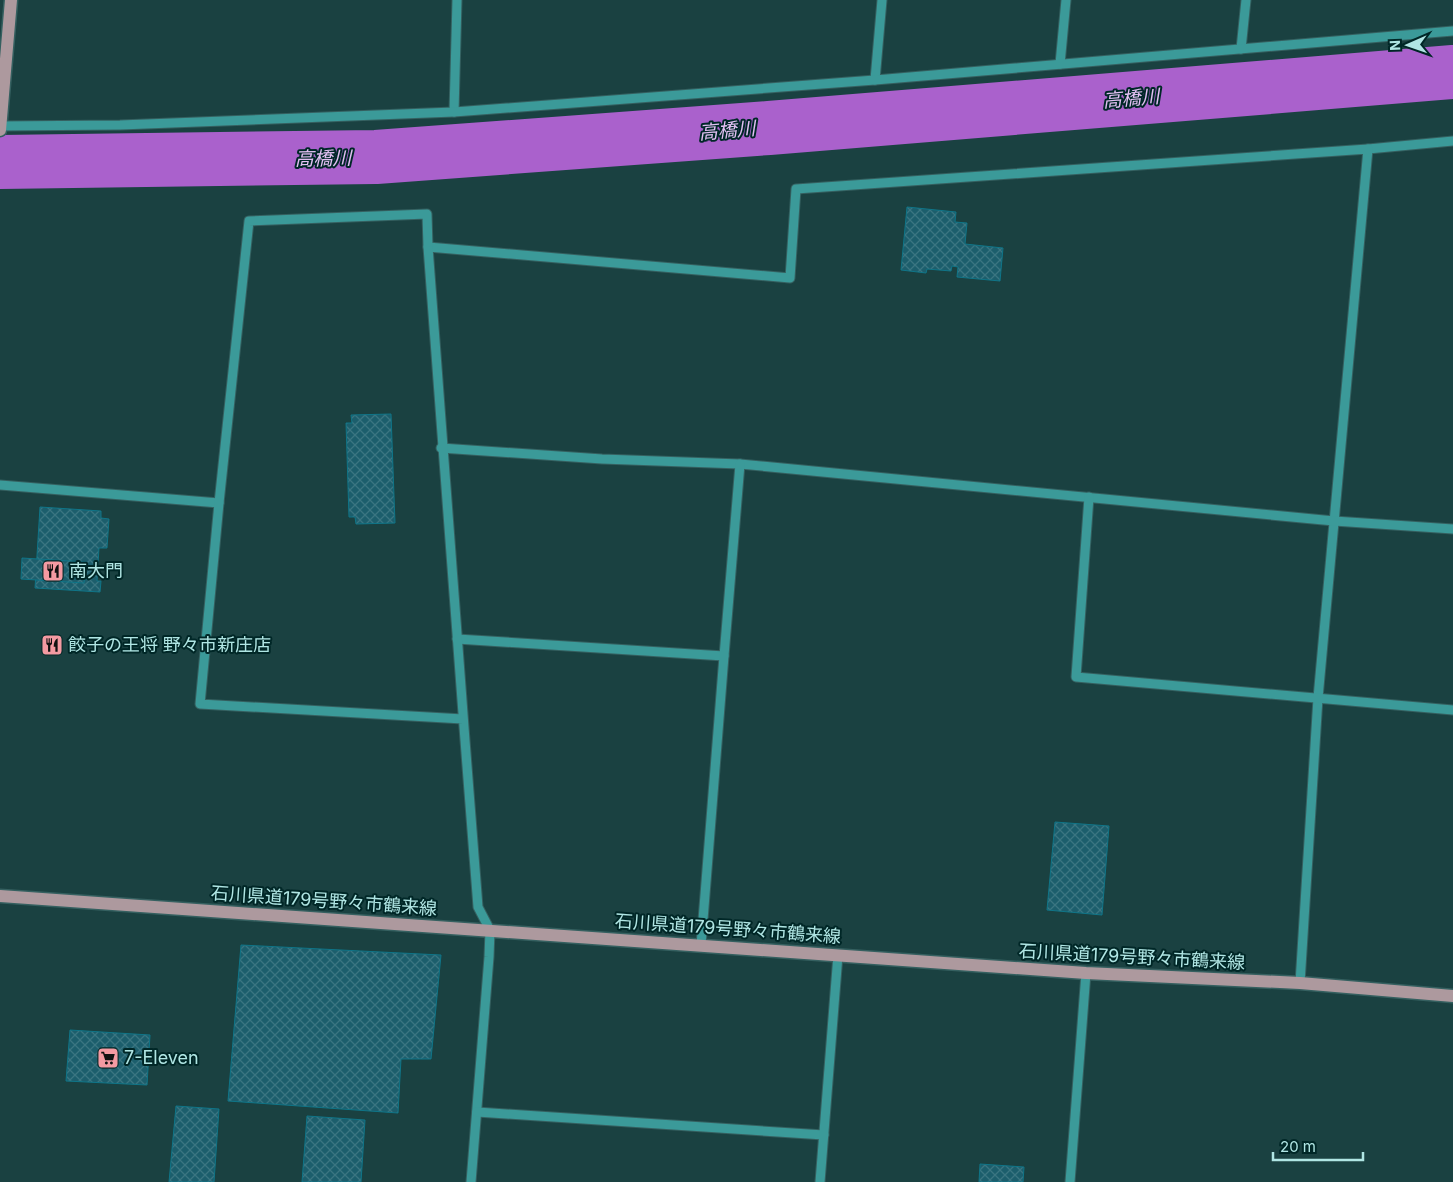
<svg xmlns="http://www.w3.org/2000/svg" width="1453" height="1182" viewBox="0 0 1453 1182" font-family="Inter,'Noto Sans JP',sans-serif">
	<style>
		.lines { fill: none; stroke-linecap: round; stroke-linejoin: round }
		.river { stroke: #aa61cc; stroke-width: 54 }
		.building { fill: url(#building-cross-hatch); stroke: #0f7588 }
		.minor-casing { stroke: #356060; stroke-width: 11 }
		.major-casing { stroke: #356060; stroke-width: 15 }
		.minor { stroke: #3b9a99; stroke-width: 9 }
		.major { stroke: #ad999e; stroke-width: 12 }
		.labels { text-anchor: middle; stroke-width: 4; stroke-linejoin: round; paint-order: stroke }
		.poi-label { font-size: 18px; fill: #b0e6e4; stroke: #002727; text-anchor: start }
		.street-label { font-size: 18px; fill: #b0e6e4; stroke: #002727 }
		.water-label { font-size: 19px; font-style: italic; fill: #e2c0f3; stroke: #002727 }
	</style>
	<defs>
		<pattern id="building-cross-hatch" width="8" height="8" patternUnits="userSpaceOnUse" patternTransform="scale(1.25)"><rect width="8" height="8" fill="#1c5e6c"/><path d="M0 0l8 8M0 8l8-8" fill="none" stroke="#3a7581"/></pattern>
	</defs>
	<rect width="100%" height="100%" fill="#1a4141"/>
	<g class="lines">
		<path class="river" d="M0,162L376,157L769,128L1453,72"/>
	</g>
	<g class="building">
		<path d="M907,207L956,212L955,222L967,223L965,244L1003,248L1000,281L957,277L958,267L952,266L951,271L927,269L926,273L901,270Z"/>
		<path d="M391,414L395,523L356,524L355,517H349L346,423H352L351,415Z"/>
		<path d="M40,507L101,511V518L109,519L107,548H99L97,581H101L100,592L35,588Z"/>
		<path d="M22,558L86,562L84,583L21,579Z"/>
		<path d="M1055,822L1109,826L1102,915L1047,910Z"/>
		<path d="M241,945L441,955L431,1059H401L398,1113L228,1101Z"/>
		<path d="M70,1030L150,1035L147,1085L66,1081Z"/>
		<path d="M176,1106L219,1109L214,1182H169Z"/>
		<path d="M307,1116L365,1120L361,1182H302Z"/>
		<path d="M980,1164L1024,1167L1023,1182H979Z"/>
	</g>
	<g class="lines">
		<g class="minor-casing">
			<g id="minor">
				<path d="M1241,49L1246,0"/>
				<path d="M1060,64L1066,0"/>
				<path d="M875,80L882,0"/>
				<path d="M454,112L457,0"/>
				<path d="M0,126L120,125L454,112L875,80L1453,31"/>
				<path d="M1368,149L1453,141"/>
				<path d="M428,247L790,278L796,189L1368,149L1318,698L1300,983"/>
				<path d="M441,448L602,459L740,464L1334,521L1453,529"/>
				<path d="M0,485L219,503"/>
				<path d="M1089,497L1076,677L1453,710"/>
				<path d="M457,639L724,656"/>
				<path d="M463,719L200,704L219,503L249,221L427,214L428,247C443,467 461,687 478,907L490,930L489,957L471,1182"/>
				<path d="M701,945L724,656L740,464"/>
				<path d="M477,1112L824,1135"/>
				<path d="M820,1182L838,955"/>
				<path d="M1070,1182L1086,973"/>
			</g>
		</g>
		<g class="major-casing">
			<g id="major">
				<path d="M0,130L11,0"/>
				<path d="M0,896L1086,973L1300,983L1453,996"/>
			</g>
		</g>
		<use href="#minor" class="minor"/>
		<use href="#major" class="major"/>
	</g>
	<defs>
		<g id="restaurant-square" transform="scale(1.125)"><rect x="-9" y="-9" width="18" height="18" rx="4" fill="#f49aa2" stroke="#002727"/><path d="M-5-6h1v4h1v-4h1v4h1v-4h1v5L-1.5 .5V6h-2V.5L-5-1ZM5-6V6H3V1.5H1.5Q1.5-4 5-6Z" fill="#111"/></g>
		<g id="supermarket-square" transform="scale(1.125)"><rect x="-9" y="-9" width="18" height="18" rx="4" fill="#f49aa2" stroke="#002727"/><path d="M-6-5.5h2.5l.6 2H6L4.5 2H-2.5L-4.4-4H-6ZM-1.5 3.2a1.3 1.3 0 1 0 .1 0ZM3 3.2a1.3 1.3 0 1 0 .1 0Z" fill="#111"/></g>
	</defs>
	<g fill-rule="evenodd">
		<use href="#restaurant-square" x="53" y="571"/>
		<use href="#restaurant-square" x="52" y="645"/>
		<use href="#supermarket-square" x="108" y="1058"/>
	</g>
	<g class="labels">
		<g class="poi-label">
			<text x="69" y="577">南大門</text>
			<text x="68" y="651">餃子の王将 野々市新庄店</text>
			<text x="124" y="1064">7-Eleven</text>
		</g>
		<g class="street-label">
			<text transform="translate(324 901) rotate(4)" y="6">石川県道179号野々市鶴来線</text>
			<text transform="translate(728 929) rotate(4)" y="6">石川県道179号野々市鶴来線</text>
			<text transform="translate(1132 957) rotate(3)" y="6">石川県道179号野々市鶴来線</text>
		</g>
		<g class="water-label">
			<text transform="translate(1131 98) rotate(-5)" y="7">高橋川</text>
			<text transform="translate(727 130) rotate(-5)" y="7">高橋川</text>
			<text transform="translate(323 158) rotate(-1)" y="7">高橋川</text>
		</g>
	</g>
	<g transform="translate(1408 45) rotate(268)" stroke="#002727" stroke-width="4" paint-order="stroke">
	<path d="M0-4L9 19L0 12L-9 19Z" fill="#b0e6e4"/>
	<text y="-8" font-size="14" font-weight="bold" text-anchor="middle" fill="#b0e6e4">N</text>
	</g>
	<path d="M1273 1152v8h90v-8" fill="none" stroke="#b0e6e4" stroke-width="2.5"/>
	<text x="1280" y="1152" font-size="15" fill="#b0e6e4" stroke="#002727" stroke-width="4" paint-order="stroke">20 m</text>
</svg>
